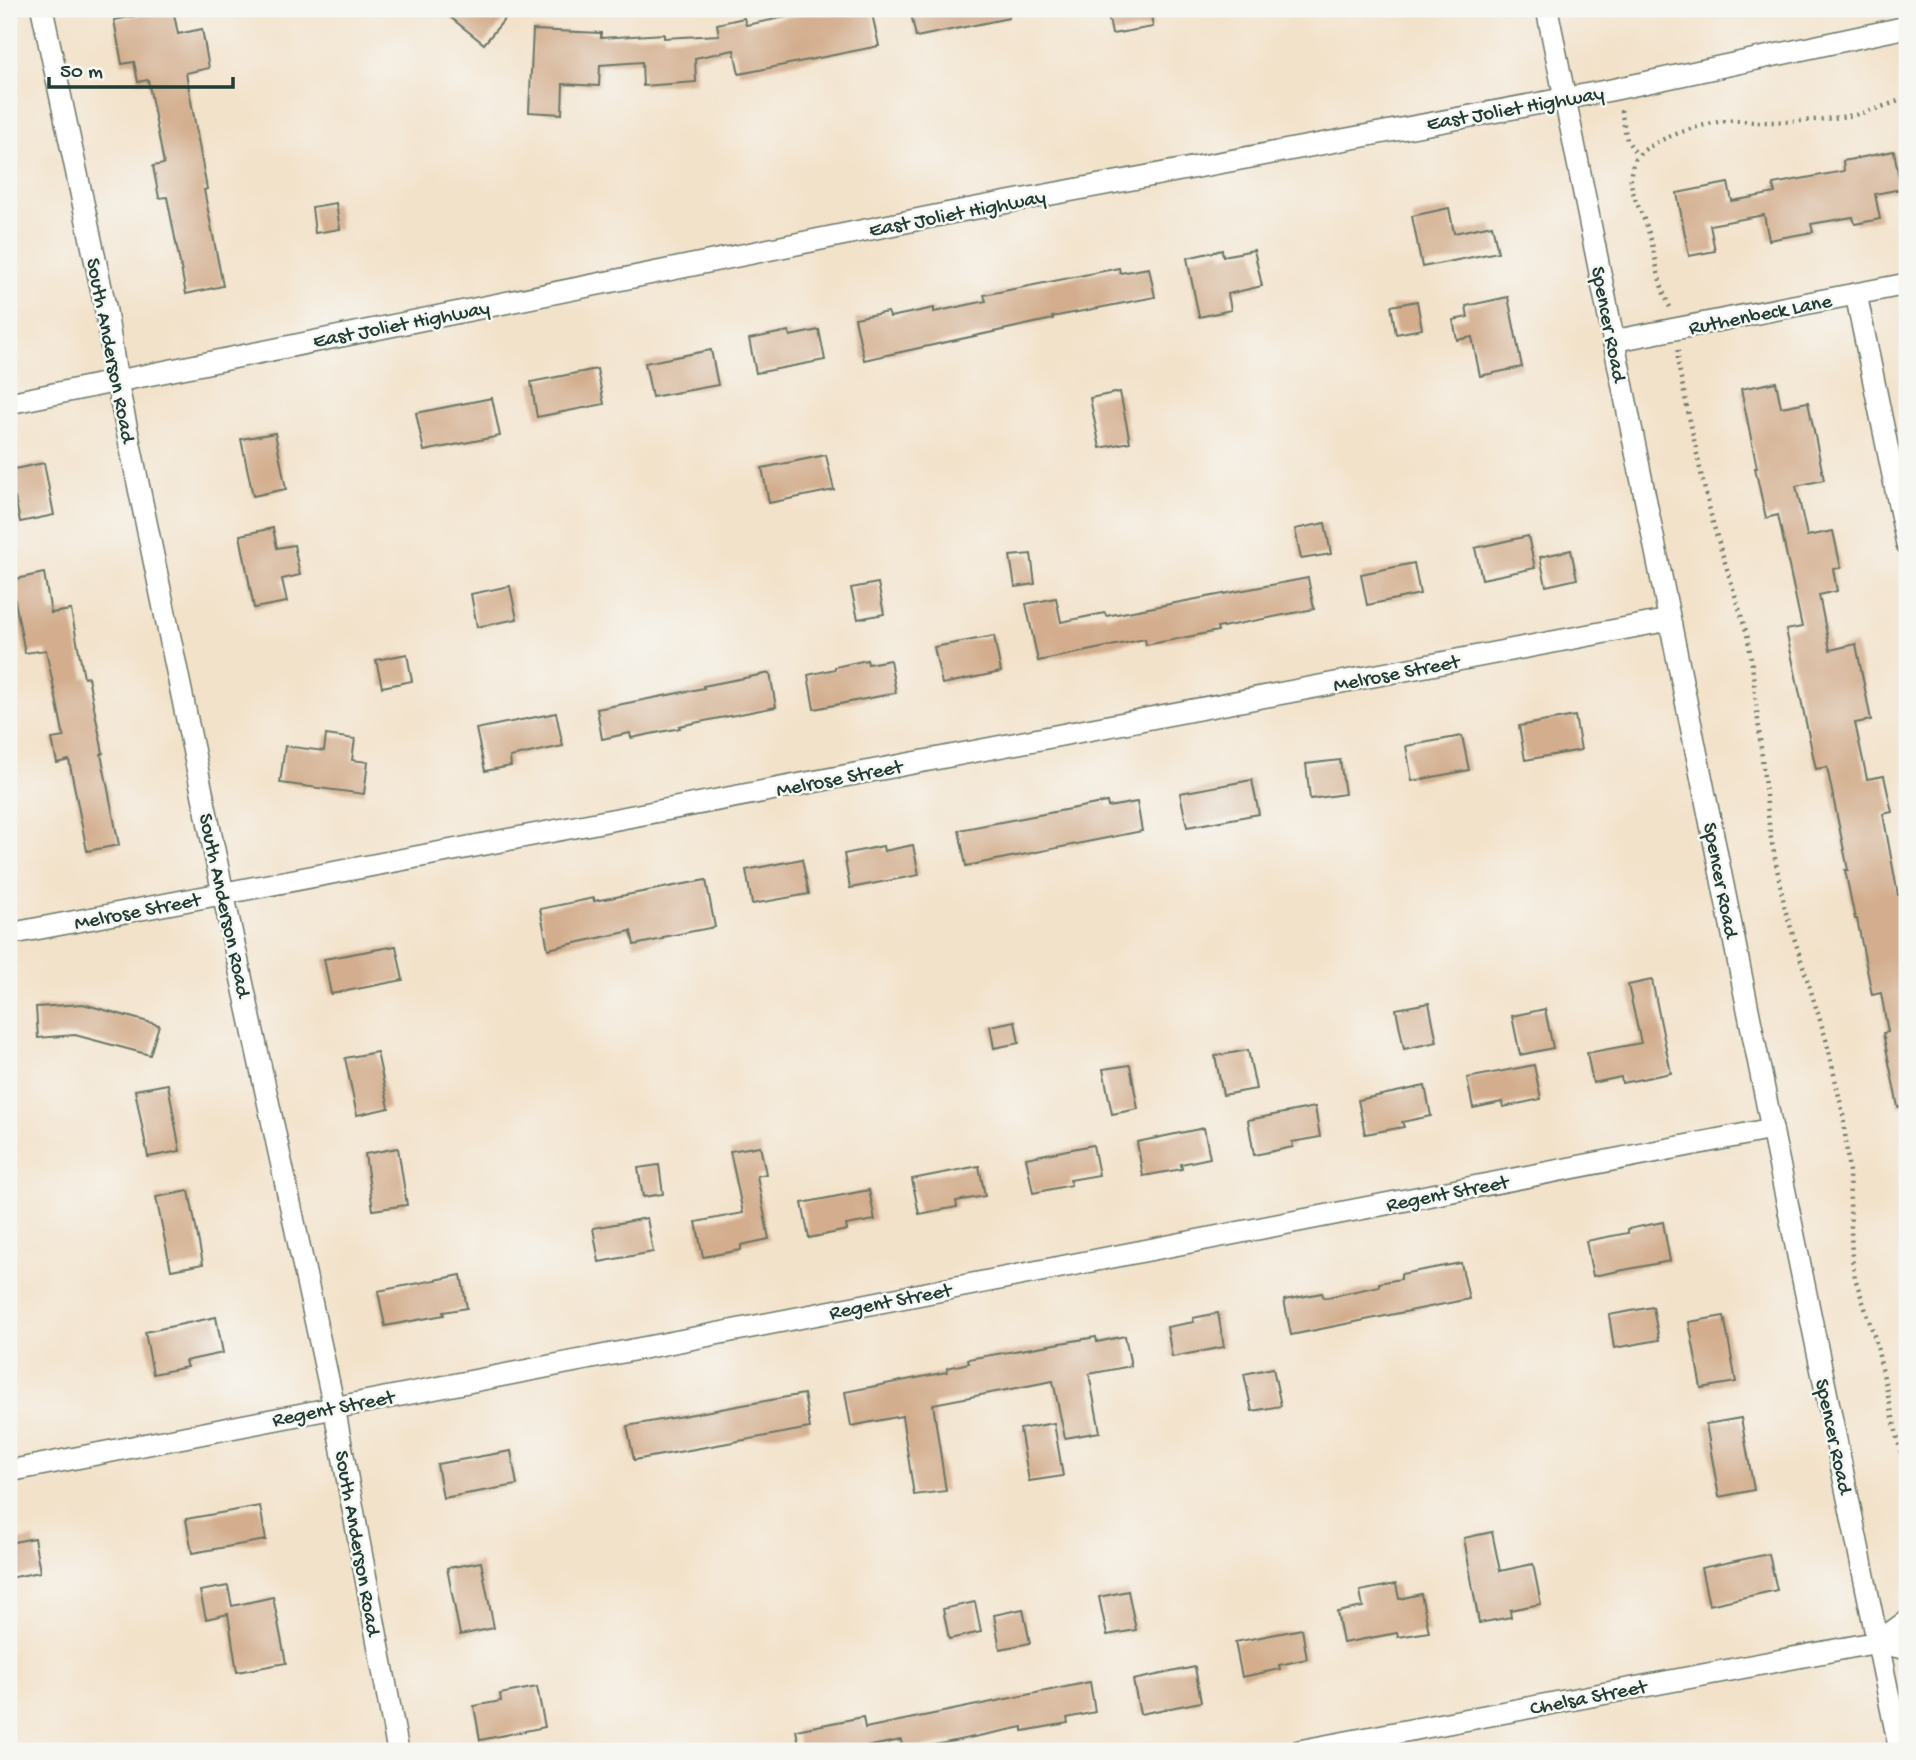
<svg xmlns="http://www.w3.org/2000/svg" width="1916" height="1760" viewBox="0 0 1916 1760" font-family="'Gochi Hand',sans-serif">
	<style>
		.building { fill: #d3ad8d }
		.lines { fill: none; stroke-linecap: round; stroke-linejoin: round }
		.street-casing { stroke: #697768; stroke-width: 24 }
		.path { stroke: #697768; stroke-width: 4.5; stroke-dasharray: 2 5; stroke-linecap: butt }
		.street { stroke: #fff; stroke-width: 21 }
		.labels { text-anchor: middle; stroke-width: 5; stroke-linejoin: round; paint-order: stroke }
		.street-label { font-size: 21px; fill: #1f3d34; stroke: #f6f6f2 }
	</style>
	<rect width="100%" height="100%" fill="#f6f6f2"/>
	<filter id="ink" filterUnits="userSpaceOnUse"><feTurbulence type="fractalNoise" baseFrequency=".0143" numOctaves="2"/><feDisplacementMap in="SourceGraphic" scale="14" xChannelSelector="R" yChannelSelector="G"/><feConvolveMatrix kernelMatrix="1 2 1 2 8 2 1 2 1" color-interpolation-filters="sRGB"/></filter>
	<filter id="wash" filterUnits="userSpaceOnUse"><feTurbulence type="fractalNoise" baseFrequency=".00686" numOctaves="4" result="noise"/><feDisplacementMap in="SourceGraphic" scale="28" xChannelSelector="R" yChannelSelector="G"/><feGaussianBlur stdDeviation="1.57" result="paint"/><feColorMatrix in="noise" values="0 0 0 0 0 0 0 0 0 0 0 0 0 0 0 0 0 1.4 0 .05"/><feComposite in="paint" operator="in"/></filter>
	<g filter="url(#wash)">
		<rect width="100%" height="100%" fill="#f3e2ca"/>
		<g id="blocks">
			<g class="building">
				<path d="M173,9L178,34L202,29L209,68L186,73L207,189L204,190L223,286L186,294L167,197L159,198L153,166L164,164L148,80L138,82L134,62L122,64L114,20Z"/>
				<path d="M440,9H513L484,44Z"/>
				<path d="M805,9H871L879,46L739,74L734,50L695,58L696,82L643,86L642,62L600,65L599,86L563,84L562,114L529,112L533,30L601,33V38L664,34V38L719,35L717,24L744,18L746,25L806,13Z"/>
				<path d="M910,9H1008L1009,18L916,37Z"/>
				<path d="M1107,9H1150L1153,27L1112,34Z"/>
				<path d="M1894,151L1901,189L1875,194L1880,219L1855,224L1853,217L1811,224L1813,232L1769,240L1764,215L1710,225L1715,251L1689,256L1677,193L1728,183L1732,201L1775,193L1773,184L1844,171L1843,161Z"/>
				<path d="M336,203L340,229L315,233L312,207Z"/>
				<path d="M1449,208L1454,233L1492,225L1498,252L1422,267L1412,216Z"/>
				<path d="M1222,250L1223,256L1254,250L1262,286L1228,294L1231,310L1199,317L1187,258Z"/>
				<path d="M1119,268L1120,273L1149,268L1155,297L1052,317L1053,319L864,360L855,318L888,312L890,317L934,308V312L986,301L984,295Z"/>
				<path d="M1508,297L1522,367L1480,376L1472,337L1457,340L1453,320L1468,317L1466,306Z"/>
				<path d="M1417,301L1422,329L1396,334L1391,306Z"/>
				<path d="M819,330L825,360L756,373L749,339L789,331L790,336Z"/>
				<path d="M711,350L718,385L652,397L645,363Z"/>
				<path d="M597,369L604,404L537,417L531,382Z"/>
				<path d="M1776,382L1781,407L1808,402L1824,480L1796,486L1807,536L1833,531L1841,568L1833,569L1837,591L1819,595L1830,650L1856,644L1871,720L1855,723L1867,779L1884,776L1892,812L1883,814L1898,895L1907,893V1106L1898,1107L1883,1033L1888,1032L1881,993L1872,995L1857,919H1855L1845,870H1848L1827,767L1816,769L1786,630L1802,627L1778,515L1766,518L1755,468H1757L1741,389Z"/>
				<path d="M1120,392L1130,442L1100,448L1090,398Z"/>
				<path d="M492,398L500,436L424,451L416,413Z"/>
				<path d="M275,433L286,489L253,496L241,439Z"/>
				<path d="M826,455L834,490L769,503L762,468Z"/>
				<path d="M44,463L54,515L20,522L15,498L9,500V470Z"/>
				<path d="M1325,523L1331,554L1301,559L1295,529Z"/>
				<path d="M273,528L277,548L294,545L300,575L282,579L287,602L254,608L240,535Z"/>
				<path d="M1528,536L1535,568L1482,579L1475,548Z"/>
				<path d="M1571,550L1577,579L1546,586L1540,557Z"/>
				<path d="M1031,554L1035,584L1015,587L1010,556Z"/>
				<path d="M1414,563L1420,594L1367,605L1361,574Z"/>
				<path d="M44,573L51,613L71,610L84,678L88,677L103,753L101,754L119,845L87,851L69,760L57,763L52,739L64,737L46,650L25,653L11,580Z"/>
				<path d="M1308,578L1314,609L1217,628L1218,631L1146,645L1145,639L1038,661L1026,604L1056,598L1061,622L1105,613L1106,616Z"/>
				<path d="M878,583L884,614L858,619L851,588Z"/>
				<path d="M510,586L517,619L477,627L471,594Z"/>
				<path d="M994,636L1001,672L942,684L934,647Z"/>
				<path d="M407,654L412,681L382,687L376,660Z"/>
				<path d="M867,660L868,664L890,660L896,693L814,709L808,675L835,669V667Z"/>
				<path d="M770,673L776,707L679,726L680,728L631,738L630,733L602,739L597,709L704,688L703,686Z"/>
				<path d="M556,713L563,746L510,757L511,766L485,771L476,729Z"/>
				<path d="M1575,716L1581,750L1525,760L1519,726Z"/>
				<path d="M326,735L355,739L352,760L368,762L364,794L280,783L285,746L324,751Z"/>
				<path d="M1462,736L1469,770L1412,781L1406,746Z"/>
				<path d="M1340,760L1345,794L1310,799L1306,764Z"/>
				<path d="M1252,780L1259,814L1187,827L1180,793Z"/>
				<path d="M1107,802L1108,807L1137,802L1142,831L966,866L959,830Z"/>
				<path d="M913,845L919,875L850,888L844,854L883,846L884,851Z"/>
				<path d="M802,859L809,894L752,904L746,870Z"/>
				<path d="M706,880L715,927L663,937V939L634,945L631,931L548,949L540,909L594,898V901Z"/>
				<path d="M396,946L403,980L331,994L324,959Z"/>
				<path d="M1652,980L1671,1073L1622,1083L1621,1077L1593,1083L1587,1053L1641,1043L1628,985Z"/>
				<path d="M1429,1003L1437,1042L1404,1049L1396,1009Z"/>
				<path d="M83,1004L159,1025L150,1055L75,1035L38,1038L36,1007Z"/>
				<path d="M1545,1009L1553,1048L1520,1055L1512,1016Z"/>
				<path d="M1015,1021L1019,1043L994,1048L990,1026Z"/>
				<path d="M1248,1050L1256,1089L1223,1095L1215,1056Z"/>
				<path d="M377,1052L389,1108L357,1115L345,1058Z"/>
				<path d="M1130,1065L1138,1109L1112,1114L1103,1069Z"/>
				<path d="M1534,1065L1541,1099L1503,1107L1502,1102L1473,1108L1467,1078Z"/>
				<path d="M168,1084L180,1151L148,1157L135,1090Z"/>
				<path d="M1425,1086L1431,1116L1402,1122L1404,1127L1365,1134L1358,1100Z"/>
				<path d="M1315,1107L1320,1137L1292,1142L1293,1147L1254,1155L1248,1120Z"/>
				<path d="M1204,1128L1210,1158L1181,1164L1182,1169L1143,1176L1137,1142Z"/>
				<path d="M1093,1145L1099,1175L1070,1180L1071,1185L1033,1193L1026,1158Z"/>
				<path d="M760,1146L766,1174L757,1176L769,1239L741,1245V1250L703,1257L696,1222L743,1213L730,1151Z"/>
				<path d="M398,1148L407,1205L373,1210L365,1154Z"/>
				<path d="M659,1165L663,1194L643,1197L638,1168Z"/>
				<path d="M979,1166L985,1196L956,1201L957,1207L919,1214L912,1179Z"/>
				<path d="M869,1190L875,1220L846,1225L847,1230L809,1238L802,1203Z"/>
				<path d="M189,1191L203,1264L171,1270L156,1197Z"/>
				<path d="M647,1218L653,1252L599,1262L593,1228Z"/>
				<path d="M1663,1222L1670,1261L1593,1276L1586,1241L1628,1233V1229Z"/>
				<path d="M1461,1263L1469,1299L1291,1335L1284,1300L1322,1293L1324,1298L1379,1286V1283L1401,1279V1274Z"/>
				<path d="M461,1275L467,1308L443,1312L444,1315L385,1326L378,1291Z"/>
				<path d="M1653,1307L1659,1340L1614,1348L1609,1315Z"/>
				<path d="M1218,1313L1224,1347L1172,1357L1167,1327L1194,1322L1193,1318Z"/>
				<path d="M1724,1316L1736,1382L1701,1388L1689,1322Z"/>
				<path d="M216,1317L223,1353L185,1361L187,1367L153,1374L145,1332Z"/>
				<path d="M1125,1336L1131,1366L1089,1374L1100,1432L1065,1438L1053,1381L933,1404L946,1491L914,1495L902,1416L851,1426L845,1392L947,1372V1368L969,1363L968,1359L1096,1337L1097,1342Z"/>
				<path d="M1273,1368L1281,1406L1252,1411L1244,1374Z"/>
				<path d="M804,1394L810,1428L634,1460L627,1426Z"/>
				<path d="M1741,1418L1754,1490L1719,1497L1706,1424Z"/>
				<path d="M1054,1423L1063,1476L1029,1481L1020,1429Z"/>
				<path d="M511,1451L517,1485L443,1498L437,1464Z"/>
				<path d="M260,1506L266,1540L192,1553L186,1519Z"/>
				<path d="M1492,1532L1500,1571L1533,1564L1541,1604L1510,1610L1511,1617L1479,1623L1464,1538Z"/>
				<path d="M34,1538L40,1572L9,1578V1543Z"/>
				<path d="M1769,1554L1777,1590L1709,1605L1701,1568Z"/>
				<path d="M481,1562L494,1628L460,1635L447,1568Z"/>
				<path d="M1396,1584L1399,1599L1421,1594L1429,1632L1398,1637L1397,1633L1343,1643L1337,1612L1363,1607L1360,1591Z"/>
				<path d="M228,1586L232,1606L273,1597L286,1663L237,1672L228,1614L206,1619L200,1591Z"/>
				<path d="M1128,1591L1136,1630L1107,1635L1099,1597Z"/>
				<path d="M975,1602L981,1632L949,1639L943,1609Z"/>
				<path d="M1023,1609L1030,1643L1000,1649L994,1615Z"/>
				<path d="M1302,1629L1307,1659L1279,1665L1280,1669L1242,1677L1235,1642Z"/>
				<path d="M1195,1667L1201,1702L1140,1714L1133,1680Z"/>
				<path d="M1090,1682L1095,1712L1067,1718L1068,1723L1023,1731V1727L905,1751H903L901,1740L846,1751H800L796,1730L863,1717L865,1728Z"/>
				<path d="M537,1687L545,1727L480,1740L474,1706L501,1701L500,1694Z"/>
			</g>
		</g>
	</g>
	<g filter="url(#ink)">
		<use href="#blocks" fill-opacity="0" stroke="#697768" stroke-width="2"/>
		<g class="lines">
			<g class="street-casing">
				<g id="street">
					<path d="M42,9L106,311L117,382L223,893L334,1407L398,1751"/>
					<path d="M1547,9L1772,1129L1900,1751"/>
					<path d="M1856,294L1907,544"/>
					<path d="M1613,341L1907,284"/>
					<path d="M9,403L955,212L1611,90L1907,27"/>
					<path d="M9,934L1669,620"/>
					<path d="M9,1471L1772,1129"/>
					<path d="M1878,1642L1907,1649"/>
					<path d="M1299,1751L1878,1642L1907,1621"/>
				</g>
			</g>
			<g class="path">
				<path d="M1621,110L1627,140L1637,155"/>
				<path d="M1670,307C1656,280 1657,257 1648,230C1641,208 1625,188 1633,164C1639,142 1706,122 1727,121C1738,120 1749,122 1760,122C1786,122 1813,121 1840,117C1863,115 1886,105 1907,98"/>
				<path d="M1678,350V364L1702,478L1714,527L1747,634L1752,664L1770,833L1785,909L1826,1039L1843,1114L1849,1172L1852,1258L1855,1278L1875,1338L1907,1480"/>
			</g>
			<use href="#street" class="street"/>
		</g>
	</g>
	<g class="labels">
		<g class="street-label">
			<text transform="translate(1515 107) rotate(-10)" y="7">East Joliet Highway</text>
			<text transform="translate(957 212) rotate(-11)" y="7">East Joliet Highway</text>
			<text transform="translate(1760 313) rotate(-11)" y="7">Ruthenbeck Lane</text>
			<text transform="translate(401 323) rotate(-11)" y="7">East Joliet Highway</text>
			<text transform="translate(1610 324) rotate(79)" y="7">Spencer Road</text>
			<text transform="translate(112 350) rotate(79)" y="7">South Anderson Road</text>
			<text transform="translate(1396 672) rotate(-11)" y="7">Melrose Street</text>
			<text transform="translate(839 777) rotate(-11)" y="7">Melrose Street</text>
			<text transform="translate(1722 880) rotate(79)" y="7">Spencer Road</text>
			<text transform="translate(226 905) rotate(78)" y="7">South Anderson Road</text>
			<text transform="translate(137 910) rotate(-11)" y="7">Melrose Street</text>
			<text transform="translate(1447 1192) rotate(-11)" y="7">Regent Street</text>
			<text transform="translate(890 1300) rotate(-11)" y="7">Regent Street</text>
			<text transform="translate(333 1407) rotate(-11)" y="7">Regent Street</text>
			<text transform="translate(1835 1436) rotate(78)" y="7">Spencer Road</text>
			<text transform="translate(359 1543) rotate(80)" y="7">South Anderson Road</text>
			<text transform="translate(1588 1696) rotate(-11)" y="7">Chelsa Street</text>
		</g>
	</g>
	<rect width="1916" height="1760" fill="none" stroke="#f6f6f2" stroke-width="35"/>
	<path d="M49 77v10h184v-10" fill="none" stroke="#1f3d34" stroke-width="3.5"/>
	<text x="60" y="77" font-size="21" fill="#1f3d34" stroke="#f6f6f2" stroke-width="5" paint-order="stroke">50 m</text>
</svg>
